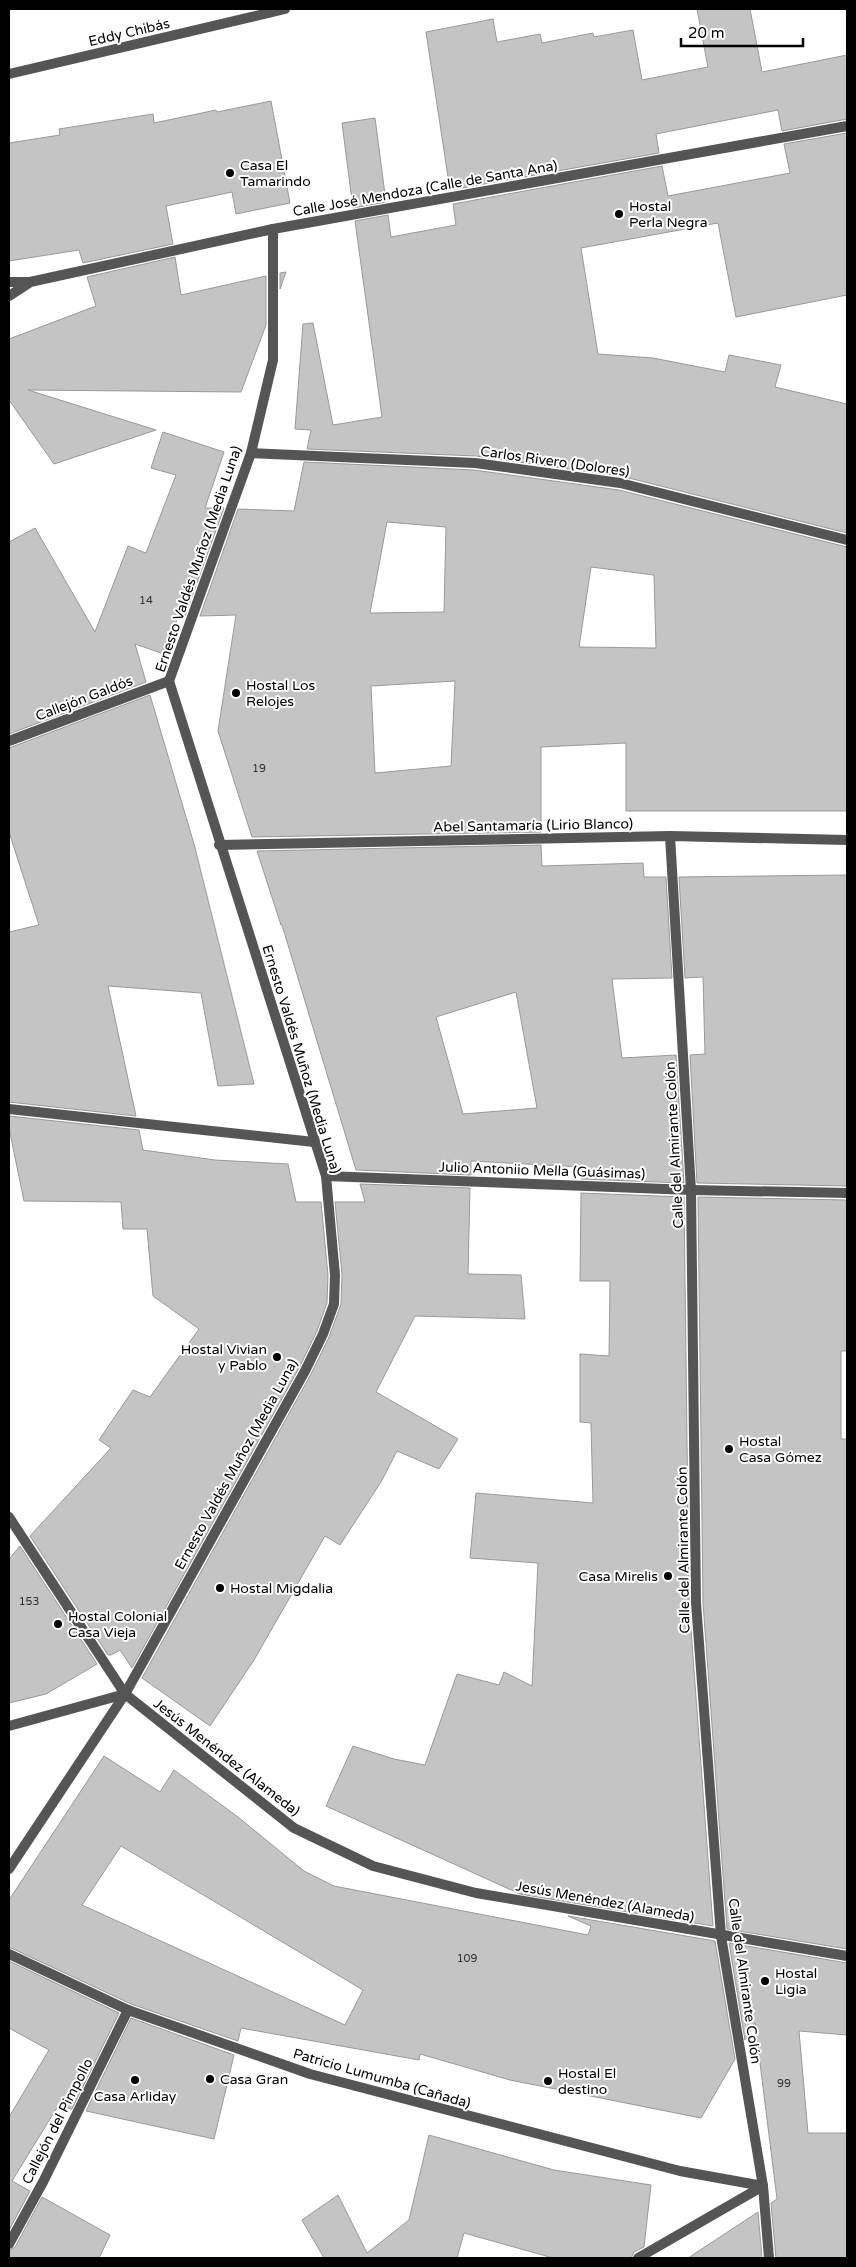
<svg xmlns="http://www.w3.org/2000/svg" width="856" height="2267" viewBox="0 0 856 2267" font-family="'Varela Round',sans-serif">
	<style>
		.building { fill: #c4c4c4; stroke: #999; fill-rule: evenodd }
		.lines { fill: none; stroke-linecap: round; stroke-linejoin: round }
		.lane { stroke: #555; stroke-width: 10 }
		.street { stroke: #555; stroke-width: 10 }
		.poi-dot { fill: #000; stroke: #fff; stroke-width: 2 }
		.labels { text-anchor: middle; stroke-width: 4; stroke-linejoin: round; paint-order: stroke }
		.number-label { font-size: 11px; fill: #313131 }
		.street-label { font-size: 14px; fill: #000; stroke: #fff }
		.poi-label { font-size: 14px; fill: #000; stroke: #fff; text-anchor: start }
	</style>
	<rect width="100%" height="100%" fill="#fff"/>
	<g class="building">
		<path d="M697,9H750L762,72L847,55V119L782,131L778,110L656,134L659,153L450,190L426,32L493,19L497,42L540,34L542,43L593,33L594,37L633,30L642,80L708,67Z"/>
		<path d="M271,101L290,203L236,214L232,192L166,206L173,244L83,263L79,250L9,261V143L60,135L59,129L153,114L154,123L216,110L217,112Z"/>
		<path d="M375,118L386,202L353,208L342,123Z"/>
		<path d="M847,133V295L736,317L718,223L581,248L598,354L653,358L725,372L729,355L781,365L775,387L847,404V533L621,476L476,456L307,449L311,430L295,429L303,324L313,323L333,425L382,417L355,221L388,215L391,237L456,225L453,204L662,166L668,196L790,173L784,144Z"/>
		<path d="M175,257L181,295L266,276V325L241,392L28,390L156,430L54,464L9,400V339L96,306L87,277Z"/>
		<path d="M286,272L280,289V273Z"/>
		<path d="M163,432L224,452L205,508H224L185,616L178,617L164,654L135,644L146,682L9,734V542L35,528L95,632L128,546L146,553L176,475L151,468Z"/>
		<path d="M304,462L474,470L619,490L847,547V811H626V743L541,747V832L252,837L218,731L236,615L200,616L238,509L294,511ZM387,522L446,527L444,612L370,613ZM591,567L654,575L656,648L579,647ZM455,681L451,766L375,773L371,686Z"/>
		<path d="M150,695L194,844L254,1084L218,1086L201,993L108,986L136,1116L9,1102V932L39,925L9,832V748Z"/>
		<path d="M541,845L542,866L643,863L644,877H666L672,978L612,979L622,1058L676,1055L684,1183L581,1179V1167L471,1161V1175L356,1170L282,925H281L257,851ZM516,992L537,1108L463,1114L436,1017Z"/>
		<path d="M847,875V1186L697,1183L690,1055L705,1054L703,977L685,978L679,877Z"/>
		<path d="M9,1116L139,1130L143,1150L215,1160L288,1164L296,1202H321L328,1275L327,1303L317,1331L299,1368L132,1668L120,1650L111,1655H108L30,1536L111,1448L99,1440L133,1390L150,1397L199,1329L153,1296L147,1229H123L121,1202L24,1201L9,1128Z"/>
		<path d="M360,1184L470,1188L468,1274L521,1275L525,1319L415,1316L376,1392L458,1439L439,1469L397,1451L381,1482L340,1545L325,1536L254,1660L210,1726L142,1678L311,1374L329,1337L341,1304L342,1274L335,1202H365Z"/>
		<path d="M581,1193L684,1197L689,1603L713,1926L520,1894L326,1806L353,1746L394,1759L425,1765L457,1674L499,1685L504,1672L532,1686L538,1563L470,1558L476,1493L593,1503L591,1423L580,1422V1354L609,1356L610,1281H580Z"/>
		<path d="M698,1197L847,1200V1351H841V1439H847V1949L727,1929L703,1603Z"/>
		<path d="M20,1546L97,1664L46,1694L9,1703V1559Z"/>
		<path d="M104,1756L160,1792L174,1770L238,1817L304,1871L334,1886L588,1935L591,1926L568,1916L715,1941L735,2059L701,2118L510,2080L420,2054L419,2060L241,2028L238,2041L131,2004L9,1947V1900ZM121,1846L363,1990L345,2025L82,1905Z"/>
		<path d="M729,1943L847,1963V2035L799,2031L808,2133H847V2258H776L771,2203L777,2199L755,2023L745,2040Z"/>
		<path d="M9,1961L119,2013L72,2109L58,2106L12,2181L30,2191L9,2230V2117L49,2050L9,2028Z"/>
		<path d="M131,2018L234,2055L214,2139L86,2111Z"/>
		<path d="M429,2135L554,2170L651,2185L644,2247L634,2252L631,2258H553L464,2233L457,2258H324L302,2220L338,2195L367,2253L409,2220Z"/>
		<path d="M42,2197L110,2235L99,2258H9V2251L15,2247Z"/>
		<path d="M758,2212L762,2258H688Z"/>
	</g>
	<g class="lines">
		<path class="lane" d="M9,74L285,9"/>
		<g class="street">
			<path d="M9,282H30L273,229L847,126"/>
			<path d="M9,296L29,283"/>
			<path d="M251,453L475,463L620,483L847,540"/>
			<path d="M9,741L169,681"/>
			<path d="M670,836L691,1190L696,1603L721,1936L763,2186L769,2258"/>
			<path d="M219,845L670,836L847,840"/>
			<path d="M9,1109L314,1142"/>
			<path d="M326,1176L691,1190L847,1193"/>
			<path d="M9,1517L125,1694L294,1828L373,1866L476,1893L847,1956"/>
			<path d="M9,1726L125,1694"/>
			<path d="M9,1869L125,1694L305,1371L323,1334L334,1304L335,1275L326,1176L169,681L251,453L273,360V229"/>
			<path d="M9,1954L128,2010L310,2074L680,2171L763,2186"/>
			<path d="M9,2244L43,2182L128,2010"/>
			<path d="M638,2258L763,2186"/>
		</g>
	</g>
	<g class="poi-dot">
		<circle cx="230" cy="173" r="5"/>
		<circle cx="619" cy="214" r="5"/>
		<circle cx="236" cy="693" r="5"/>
		<circle cx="277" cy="1357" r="5"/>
		<circle cx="729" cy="1449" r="5"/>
		<circle cx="668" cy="1576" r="5"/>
		<circle cx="220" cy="1588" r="5"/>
		<circle cx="58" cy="1624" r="5"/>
		<circle cx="765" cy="1981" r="5"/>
		<circle cx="210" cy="2079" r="5"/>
		<circle cx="135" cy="2080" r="5"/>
		<circle cx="548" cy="2081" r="5"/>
	</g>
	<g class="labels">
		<g class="number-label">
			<text x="146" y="604">14</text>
			<text x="259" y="772">19</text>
			<text x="29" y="1605">153</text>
			<text x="467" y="1962">109</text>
			<text x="784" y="2087">99</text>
		</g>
		<g class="street-label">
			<text transform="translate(129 32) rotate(-13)" y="5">Eddy Chibás</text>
			<text transform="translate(425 188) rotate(-10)" y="5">Calle José Mendoza (Calle de Santa Ana)</text>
			<text transform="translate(555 461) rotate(8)" y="5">Carlos Rivero (Dolores)</text>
			<text transform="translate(198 559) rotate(-71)" y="5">Ernesto Valdés Muñoz (Media Luna)</text>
			<text transform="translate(84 698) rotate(-21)" y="5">Callejón Galdós</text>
			<text transform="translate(533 825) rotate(-1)" y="5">Abel Santamaría (Lirio Blanco)</text>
			<text transform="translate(302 1059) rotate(73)" y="5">Ernesto Valdés Muñoz (Media Luna)</text>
			<text transform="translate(674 1145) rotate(-93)" y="5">Calle del Almirante Colón</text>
			<text transform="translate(542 1170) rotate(2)" y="5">Julio Antoniio Mella (Guásimas)</text>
			<text transform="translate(236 1464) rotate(-61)" y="5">Ernesto Valdés Muñoz (Media Luna)</text>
			<text transform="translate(683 1550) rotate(-91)" y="5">Calle del Almirante Colón</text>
			<text transform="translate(227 1757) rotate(38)" y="5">Jesús Menéndez (Alameda)</text>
			<text transform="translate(605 1901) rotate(10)" y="5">Jesús Menéndez (Alameda)</text>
			<text transform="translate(745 1981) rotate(82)" y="5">Calle del Almirante Colón</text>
			<text transform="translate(382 2078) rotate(16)" y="5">Patricio Lumumba (Cañada)</text>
			<text transform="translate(57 2121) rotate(-63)" y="5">Callejón del Pimpollo</text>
		</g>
		<g class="poi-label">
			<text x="240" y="170">Casa El<tspan x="240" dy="16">Tamarindo</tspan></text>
			<text x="629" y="211">Hostal<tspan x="629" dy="16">Perla Negra</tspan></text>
			<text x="246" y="690">Hostal Los<tspan x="246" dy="16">Relojes</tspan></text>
			<text x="267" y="1354" text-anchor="end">Hostal Vivian<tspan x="267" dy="16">y Pablo</tspan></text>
			<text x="739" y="1446">Hostal<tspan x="739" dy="16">Casa Gómez</tspan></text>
			<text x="658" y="1581" text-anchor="end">Casa Mirelis</text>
			<text x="230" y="1593">Hostal Migdalia</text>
			<text x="68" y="1621">Hostal Colonial<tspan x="68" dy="16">Casa Vieja</tspan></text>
			<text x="775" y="1978">Hostal<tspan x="775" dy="16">Ligia</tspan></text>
			<text x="558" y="2078">Hostal El<tspan x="558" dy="16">destino</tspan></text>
			<text x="220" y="2084">Casa Gran</text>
			<text x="135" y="2101" text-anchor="middle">Casa Arliday</text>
		</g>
	</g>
	<rect width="856" height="2267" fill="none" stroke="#000000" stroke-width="20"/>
	<path d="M681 38v8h122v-8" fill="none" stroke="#000000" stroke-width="2.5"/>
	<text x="688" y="38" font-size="15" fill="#000000" stroke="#ffffff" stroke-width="4" paint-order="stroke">20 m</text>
</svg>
